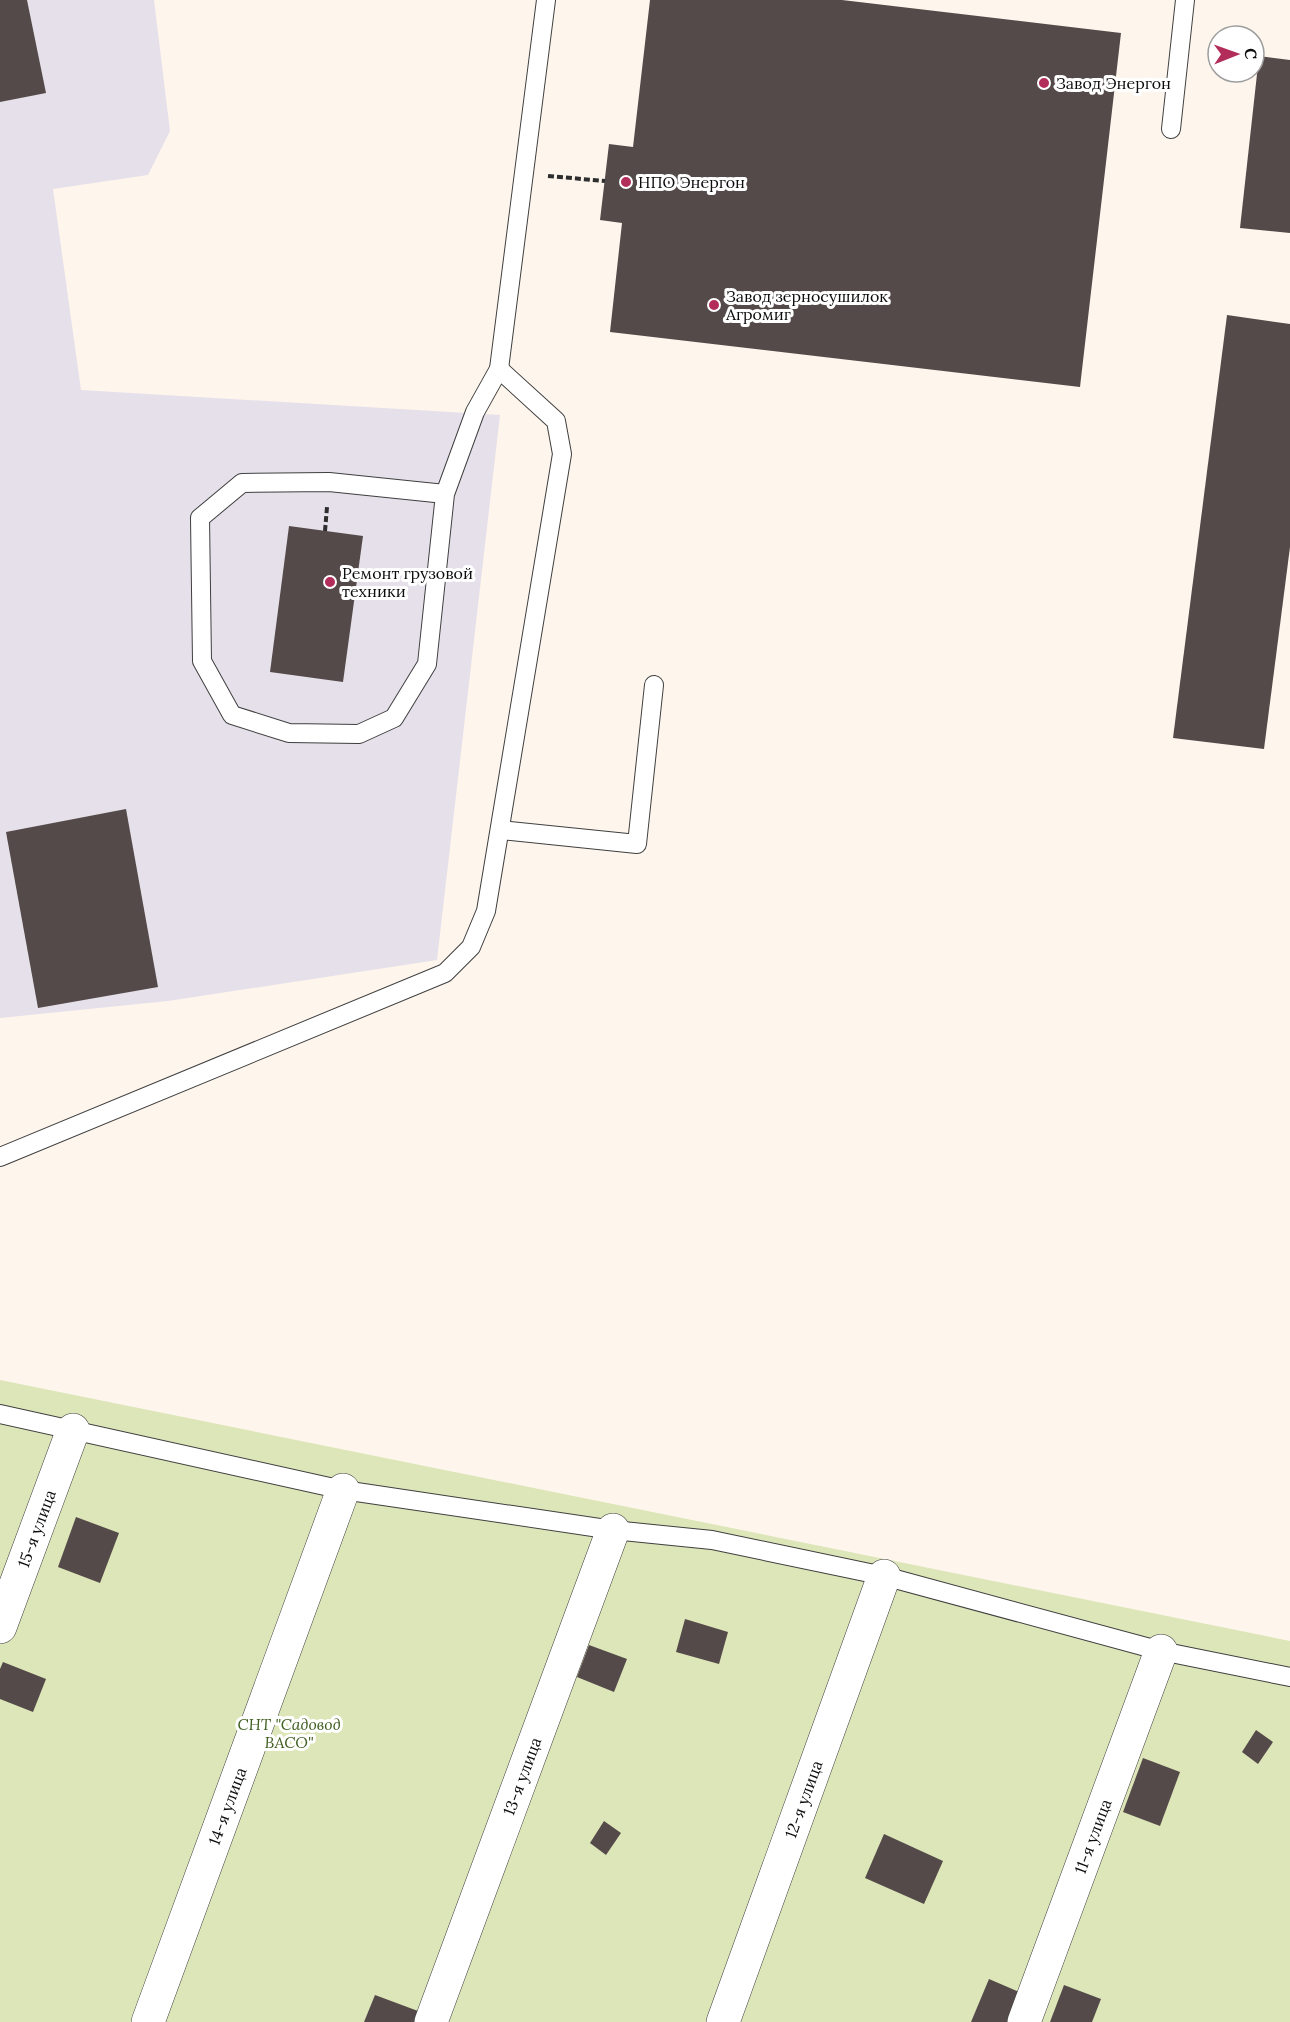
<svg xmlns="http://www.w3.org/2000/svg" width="1290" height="2022" viewBox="0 0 1290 2022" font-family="Lora,serif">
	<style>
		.industrial { fill: #e6e0ea }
		.green { fill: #dde6b8 }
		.building { fill: #544a49 }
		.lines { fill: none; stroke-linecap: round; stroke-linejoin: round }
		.lane-casing { stroke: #3f3f3f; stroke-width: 20 }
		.street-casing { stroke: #3f3f3f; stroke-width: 34 }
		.path { stroke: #2e2e2e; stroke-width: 4; stroke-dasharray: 6 3; stroke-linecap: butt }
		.lane { stroke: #fff; stroke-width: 18 }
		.street { stroke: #fff; stroke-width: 33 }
		.poi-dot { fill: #b32d5a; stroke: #fff; stroke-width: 2 }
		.labels { text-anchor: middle; stroke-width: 6; stroke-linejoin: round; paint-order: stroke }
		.poi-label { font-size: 16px; fill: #0c0c0c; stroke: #fff; text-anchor: start }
		.street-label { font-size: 16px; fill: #0c0c0c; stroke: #fff }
		.park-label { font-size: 16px; font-style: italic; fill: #405f21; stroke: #fff }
	</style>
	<rect width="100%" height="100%" fill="#fef5ec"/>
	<path class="industrial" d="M0,0H154L170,131L148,175L53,189L81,390L500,415L437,960L168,1001L0,1018Z"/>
	<path class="green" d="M0,1380L1290,1641V2022H0Z"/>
	<g class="building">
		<path d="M0,0H27L46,93L0,102Z"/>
		<path d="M650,0H842L1121,33L1080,387L610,332L622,223L600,220L609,144L633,147Z"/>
		<path d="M1259,56L1290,60V233L1240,228Z"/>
		<path d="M1227,315L1290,324V547L1264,749L1173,738Z"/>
		<path d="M289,526L363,536L343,682L270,672Z"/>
		<path d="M126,809L158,987L38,1008L6,832Z"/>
		<path d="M76,1517L119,1533L100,1583L58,1567Z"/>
		<path d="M685,1619L728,1632L719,1664L676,1652Z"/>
		<path d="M589,1645L627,1659L614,1692L577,1677Z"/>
		<path d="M3,1662L46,1679L33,1712L0,1699V1669Z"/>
		<path d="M1256,1730L1273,1742L1258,1764L1242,1752Z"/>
		<path d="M1143,1758L1180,1772L1160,1826L1123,1812Z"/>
		<path d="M604,1821L621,1833L606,1855L590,1843Z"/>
		<path d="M884,1834L943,1861L924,1904L865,1878Z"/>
		<path d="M989,1979L1024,1994L1013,2022H971Z"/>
		<path d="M1064,1985L1101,1999L1092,2022H1050Z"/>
		<path d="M375,1995L418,2011L414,2022H364Z"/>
	</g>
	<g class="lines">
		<g class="lane-casing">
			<g id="lane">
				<path d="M1171,129L1185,0"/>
				<path d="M445,494L329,482L242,483L200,518L202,661L232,715L289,733L359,734L394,718L427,664L445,494L475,412L499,369L546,0"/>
				<path d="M500,830L637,844L654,685"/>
				<path d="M0,1157L445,973L471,947L486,911L562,454L556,421L499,369"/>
				<path d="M0,1414L343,1490L613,1530L712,1540L884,1576L1161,1651L1290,1677"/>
			</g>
		</g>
		<g class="street-casing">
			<g id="street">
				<path id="s1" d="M0,1627L73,1430"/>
				<path id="s2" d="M148,2022L343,1490"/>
				<path id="s3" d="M431,2022L613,1530"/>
				<path id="s4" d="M723,2022L884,1576"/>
				<path id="s5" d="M1024,2022L1161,1651"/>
			</g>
		</g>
		<g class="path">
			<path d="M548,176L605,181"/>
			<path d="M325,531L327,507"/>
		</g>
		<use href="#lane" class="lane"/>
		<use href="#street" class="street"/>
	</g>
	<g class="poi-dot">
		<circle cx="1044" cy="83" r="6"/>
		<circle cx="626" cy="182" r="6"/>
		<circle cx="714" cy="305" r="6"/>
		<circle cx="330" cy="582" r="6"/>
	</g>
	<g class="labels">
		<g class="poi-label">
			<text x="1056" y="89">Завод Энергон</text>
			<text x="638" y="188">НПО Энергон</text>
			<text x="726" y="302">Завод зерносушилок<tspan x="726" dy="18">Агромиг</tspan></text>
			<text x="342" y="579">Ремонт грузовой<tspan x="342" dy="18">техники</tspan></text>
		</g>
		<g class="street-label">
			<text dy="6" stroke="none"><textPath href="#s1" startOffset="105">15-я улица</textPath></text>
			<text dy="6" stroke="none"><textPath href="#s3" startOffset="262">13-я улица</textPath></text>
			<text dy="6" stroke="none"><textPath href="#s4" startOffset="237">12-я улица</textPath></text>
			<text dy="6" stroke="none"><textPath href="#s2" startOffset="230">14-я улица</textPath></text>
			<text dy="6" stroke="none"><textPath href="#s5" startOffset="198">11-я улица</textPath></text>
		</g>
		<g class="park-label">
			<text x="289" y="1730">СНТ "Садовод<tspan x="289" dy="18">ВАСО"</tspan></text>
		</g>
	</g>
	<g transform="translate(1236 54) rotate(89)"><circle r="28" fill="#ffffff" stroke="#9e9e9e" stroke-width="1.5"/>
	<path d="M0-4.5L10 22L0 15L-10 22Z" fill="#b32d5a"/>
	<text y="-9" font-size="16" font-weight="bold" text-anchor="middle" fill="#0c0c0c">С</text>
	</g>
</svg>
